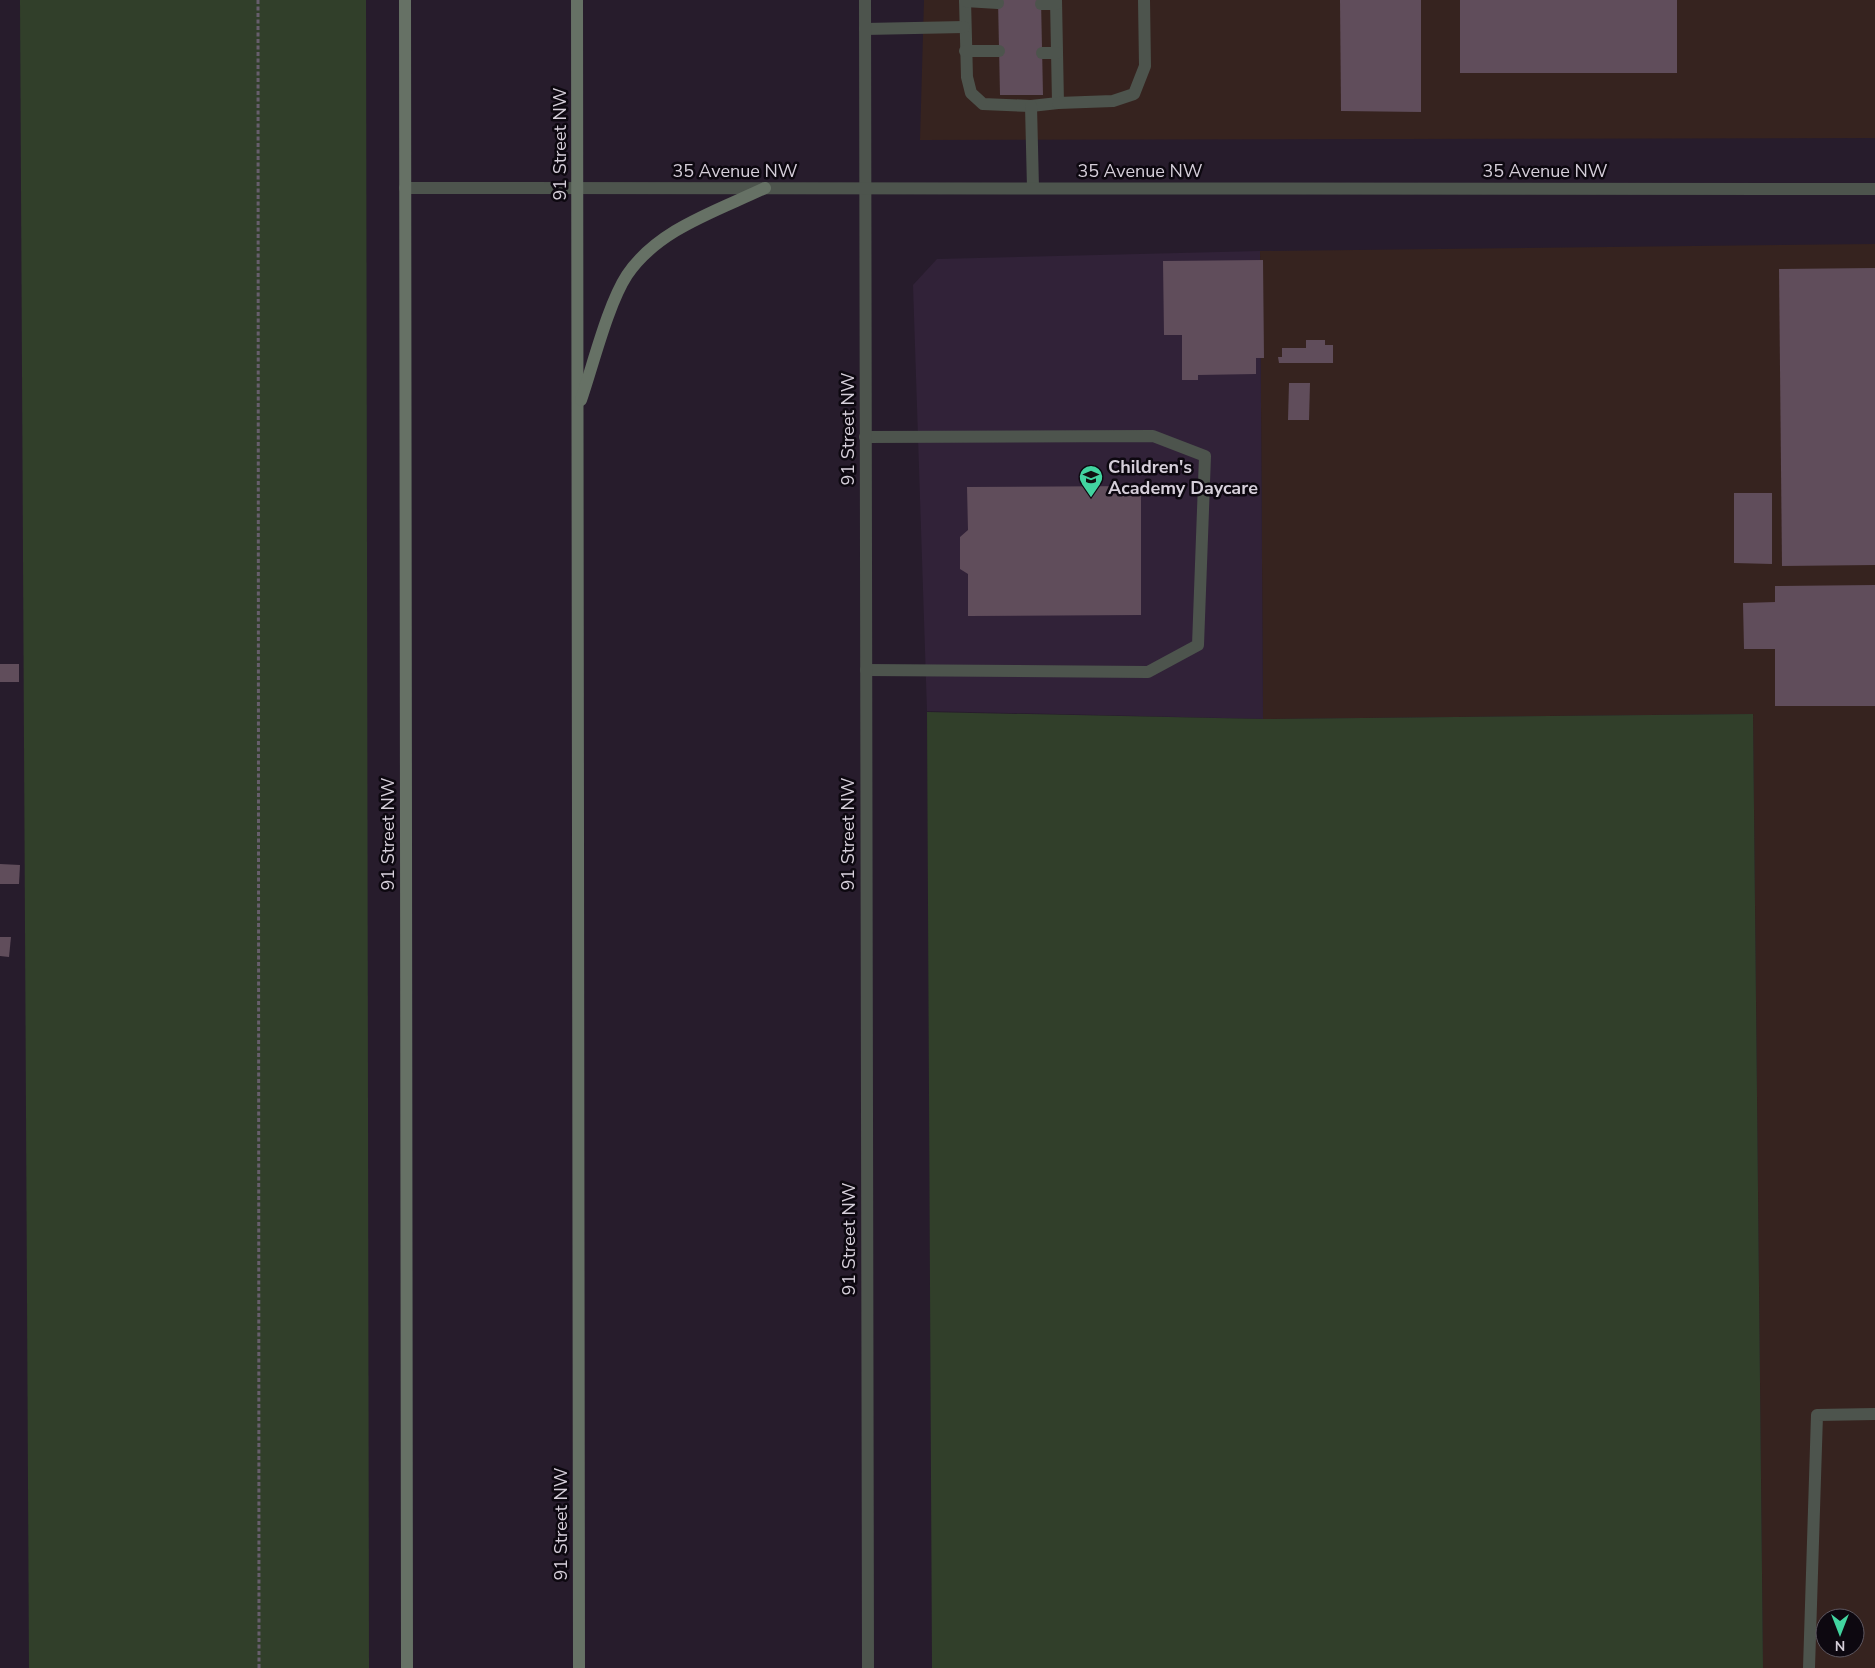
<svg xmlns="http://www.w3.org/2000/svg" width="1875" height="1668" viewBox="0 0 1875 1668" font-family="'Nunito Sans',sans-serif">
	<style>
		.industrial { fill: #36231f; fill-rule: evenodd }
		.built { fill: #312238 }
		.green { fill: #313f2a }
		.building { fill: #604d5b }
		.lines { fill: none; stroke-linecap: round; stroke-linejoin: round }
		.path { stroke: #675e6c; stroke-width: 3; stroke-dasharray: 4 2.5; stroke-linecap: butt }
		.service { stroke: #4d544d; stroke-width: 12 }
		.minor { stroke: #4d544d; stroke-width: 12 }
		.secondary { stroke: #667165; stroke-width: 12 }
		.labels { text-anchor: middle; stroke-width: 5; stroke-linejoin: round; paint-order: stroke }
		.street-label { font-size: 18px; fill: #d5ced9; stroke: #0d0810 }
		.poi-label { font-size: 18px; font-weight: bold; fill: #d5ced9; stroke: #0d0810; text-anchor: start }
	</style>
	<rect width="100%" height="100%" fill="#271c2c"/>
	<g class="industrial">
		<path d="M924,0H1875V138L920,140Z"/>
		<path d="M1875,244V1668H1763L1753,714L1263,719L1260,251ZM1825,1618H1855V1648H1825Z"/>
	</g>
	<path class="built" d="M1260,251L1263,719L927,711L913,285L937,259Z"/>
	<g class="green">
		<path d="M20,0H366L369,1668H29Z"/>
		<path d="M927,712L1263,719L1753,714L1763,1668H932Z"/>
	</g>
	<g class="building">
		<path d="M998,0H1041L1043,95H1000Z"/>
		<path d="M1340,0H1421V112L1341,111Z"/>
		<rect x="1460" y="0" width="217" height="73"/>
		<path d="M1263,260L1264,358H1256V374L1198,375V380H1182V335H1164L1163,261Z"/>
		<path d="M1875,268V565L1782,566L1779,269Z"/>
		<path d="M1306,340H1325V345H1333V363H1279L1278,357H1282V348H1306Z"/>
		<path d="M1289,383H1310L1309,420H1288Z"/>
		<path d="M1141,486V615L968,616V574L960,569V537L968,530L967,487Z"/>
		<path d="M1734,493H1772V564L1734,563Z"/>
		<path d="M1875,585V706H1775V649H1744L1743,603L1775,602V586Z"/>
		<rect x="0" y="664" width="19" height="18"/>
		<path d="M0,864L20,865L19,884H0Z"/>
		<path d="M0,937H11L9,957L0,956Z"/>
	</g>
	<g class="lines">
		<path class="path" d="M258,0L259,1668"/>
		<g class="service">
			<path d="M965,0L967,77L971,93L983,104L1031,106L1058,103L1056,0"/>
			<path d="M965,1L998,3"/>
			<path d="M1041,4H1056"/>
			<path d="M865,29L964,27"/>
			<path d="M965,51H999"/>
			<path d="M1042,53H1057"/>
			<path d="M1058,103L1113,101L1134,94L1145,66L1144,0"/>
			<path d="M1031,106L1033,188"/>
			<path d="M865,437L1153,436L1205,456L1198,645L1148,672L866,670"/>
			<path d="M1809,1668L1817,1415L1875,1414"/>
		</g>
		<g class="minor">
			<path d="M865,0L868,1668"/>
			<path d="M405,188L1875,189"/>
		</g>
		<g class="secondary">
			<path d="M405,0L407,1668"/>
			<path d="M577,0L579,1668"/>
			<path d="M581,400C593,365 608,304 627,275C658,229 717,211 765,188"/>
		</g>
	</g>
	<defs>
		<g id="school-pin" transform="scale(1.25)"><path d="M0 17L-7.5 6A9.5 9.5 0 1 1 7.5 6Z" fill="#42d4a0" stroke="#0d0810"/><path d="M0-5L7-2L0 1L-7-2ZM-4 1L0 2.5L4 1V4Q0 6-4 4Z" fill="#111"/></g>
	</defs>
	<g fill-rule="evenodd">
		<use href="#school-pin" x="1091" y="477"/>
	</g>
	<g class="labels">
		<g class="street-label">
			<text transform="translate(560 144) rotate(-90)" y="6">91 Street NW</text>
			<text x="735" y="177">35 Avenue NW</text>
			<text x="1140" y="177">35 Avenue NW</text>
			<text x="1545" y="177">35 Avenue NW</text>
			<text transform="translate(848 429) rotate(-90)" y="6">91 Street NW</text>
			<text transform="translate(388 834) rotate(-90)" y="6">91 Street NW</text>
			<text transform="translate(848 834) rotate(-90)" y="6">91 Street NW</text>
			<text transform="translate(849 1239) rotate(-90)" y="6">91 Street NW</text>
			<text transform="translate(561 1524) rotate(-90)" y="6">91 Street NW</text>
		</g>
		<g class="poi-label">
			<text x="1108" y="473">Children's<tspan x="1108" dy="21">Academy Daycare</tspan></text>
		</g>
	</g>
	<g transform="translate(1840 1633) rotate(180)"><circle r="24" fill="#0d0810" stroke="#5d5760"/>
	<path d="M0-4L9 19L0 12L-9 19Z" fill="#42d4a0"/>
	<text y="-8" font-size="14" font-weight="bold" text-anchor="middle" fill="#d5ced9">N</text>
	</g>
</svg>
